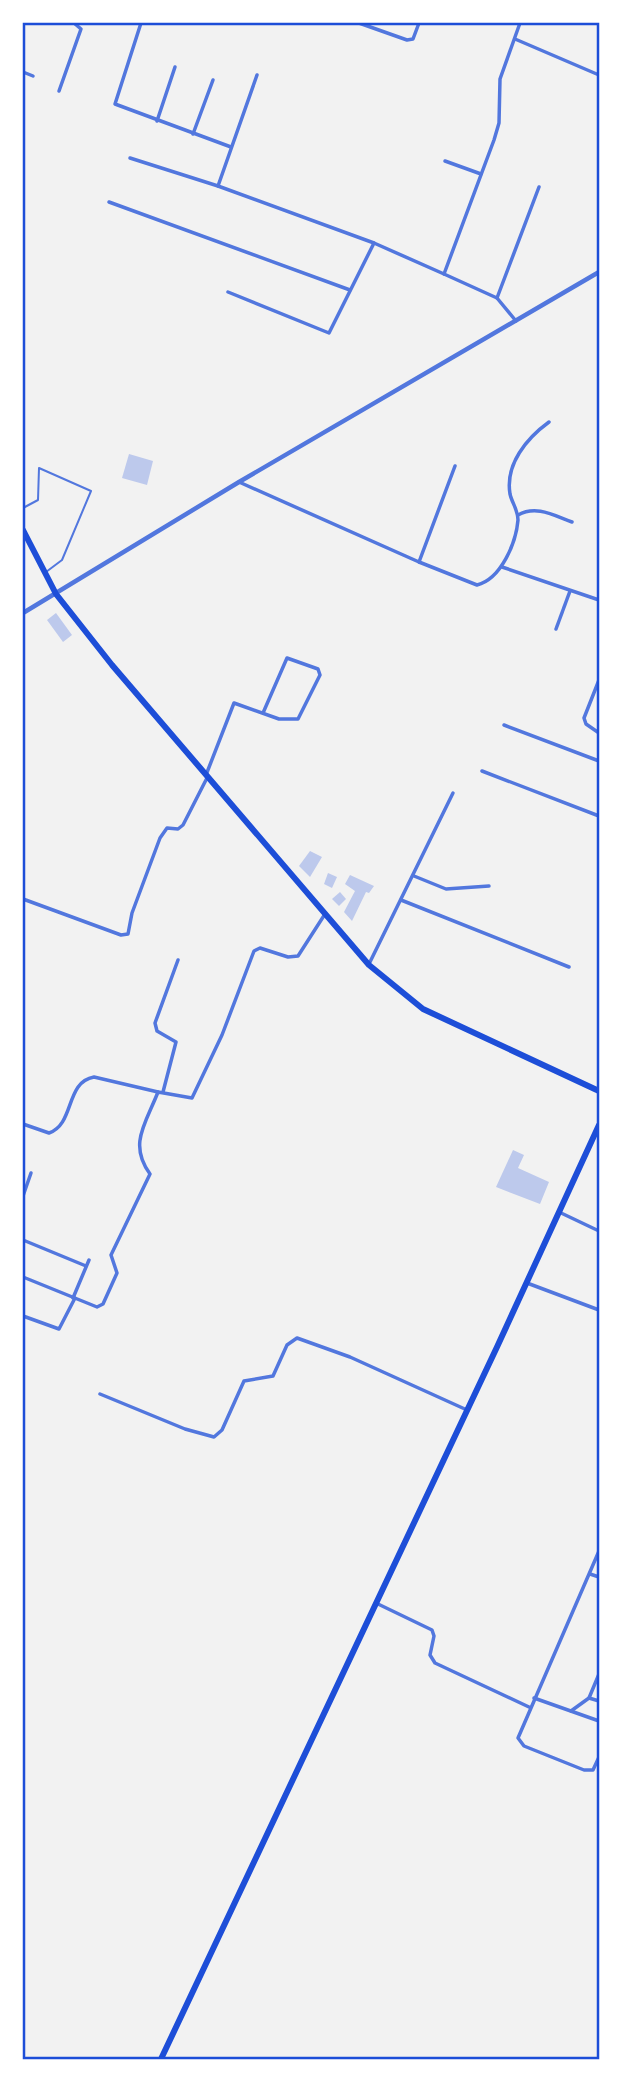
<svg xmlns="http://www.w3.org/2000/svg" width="622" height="2082" viewBox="0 0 622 2082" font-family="Lora,serif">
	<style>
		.building { fill: #bdc9ec }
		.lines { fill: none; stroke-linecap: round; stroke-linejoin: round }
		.service { stroke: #5277de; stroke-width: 2 }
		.minor { stroke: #5277de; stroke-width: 3.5 }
		.tertiary { stroke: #5277de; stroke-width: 4.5 }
		.trunk { stroke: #1d4ed8; stroke-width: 6 }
		.neatline { fill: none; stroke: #1d4ed8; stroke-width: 2.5 }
	</style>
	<rect width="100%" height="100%" fill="#f2f2f2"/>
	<g class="building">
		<path d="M129,454L153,461L147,485L122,478Z"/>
		<path d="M56,613L72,635L63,642L47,620Z"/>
		<path d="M310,851L322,857L310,877L299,866Z"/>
		<path d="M328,873L337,877L332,888L324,884Z"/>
		<path d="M350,875L374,886L369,893L366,892L352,921L344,912L355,891L345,884Z"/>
		<path d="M340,892L346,899L339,906L332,899Z"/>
		<path d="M513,1150L524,1155L518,1168L549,1182L540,1204L496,1187Z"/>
	</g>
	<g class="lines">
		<path class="service" d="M23,508L38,500L39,468L91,491L62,560L46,572"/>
		<g class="minor">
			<path d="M141,23L115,104L231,147"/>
			<path d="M359,23L407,40L413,39L419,23"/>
			<path d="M515,39L599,75"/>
			<path d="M23,72L33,76"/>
			<path d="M257,75L218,186L374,243L444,274L497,298L516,321"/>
			<path d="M59,91L81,29L74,23"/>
			<path d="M157,121L175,67"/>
			<path d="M193,134L213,80"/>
			<path d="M130,158L218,186"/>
			<path d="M445,161L481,174"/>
			<path d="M109,202L350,290"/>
			<path d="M444,274L494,140L499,123L500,79L520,23"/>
			<path d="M228,292L329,333L374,243"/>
			<path d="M497,298L539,187"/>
			<path d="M239,482L419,562L477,585C501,579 516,543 518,520C518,510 512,503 510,494C505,464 527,438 549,422"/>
			<path d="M518,515C536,505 553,515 572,522"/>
			<path d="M419,562L455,466"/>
			<path d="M502,567L599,600"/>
			<path d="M556,629L570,591"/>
			<path d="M599,680L584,718L586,724L599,733"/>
			<path d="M504,725L599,761"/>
			<path d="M482,771L599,816"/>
			<path d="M206,775L234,703L279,719H298L320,675L318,669L287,658L263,713"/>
			<path d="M414,876L446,889L489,886"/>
			<path d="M23,899L121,935L128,934L132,913L160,838L167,828L178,829L183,825L208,776"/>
			<path d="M401,900L569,967"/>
			<path d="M369,964L453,793"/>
			<path d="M163,1092L176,1042L157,1031L155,1023L178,960"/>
			<path d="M23,1124L49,1133C75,1124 65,1082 94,1077L158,1092"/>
			<path d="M23,1196L31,1173"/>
			<path d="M559,1212L599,1231"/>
			<path d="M23,1240L86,1266"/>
			<path d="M23,1277L97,1307L103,1304L117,1273L111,1255L150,1174C128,1144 146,1123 158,1092L192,1098L222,1035L254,951L260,948L288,957L298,956L325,914"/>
			<path d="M527,1283L599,1310"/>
			<path d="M73,1298L89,1260"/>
			<path d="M23,1316L59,1329L75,1298"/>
			<path d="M100,1394L185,1429L214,1437L222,1430L244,1381L273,1376L287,1345L297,1338L350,1357L467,1410"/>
			<path d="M599,1551L518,1738L524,1746L584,1770H593L599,1757"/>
			<path d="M590,1574L599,1577"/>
			<path d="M378,1604L432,1630L434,1636L430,1655L435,1663L529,1707"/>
			<path d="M534,1698L599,1721"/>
			<path d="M589,1698L599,1701"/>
			<path d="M571,1711L589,1698L599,1674"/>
		</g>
		<path class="tertiary" d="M23,613L239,482L599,272"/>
		<g class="trunk">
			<path d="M23,530L56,594L112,665L369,965L423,1009L599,1091"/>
			<path d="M161,2059L497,1347L599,1125"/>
		</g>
	</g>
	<rect width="622" height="2082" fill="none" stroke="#ffffff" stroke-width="49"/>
	<rect x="24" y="24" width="574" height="2034" class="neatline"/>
</svg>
